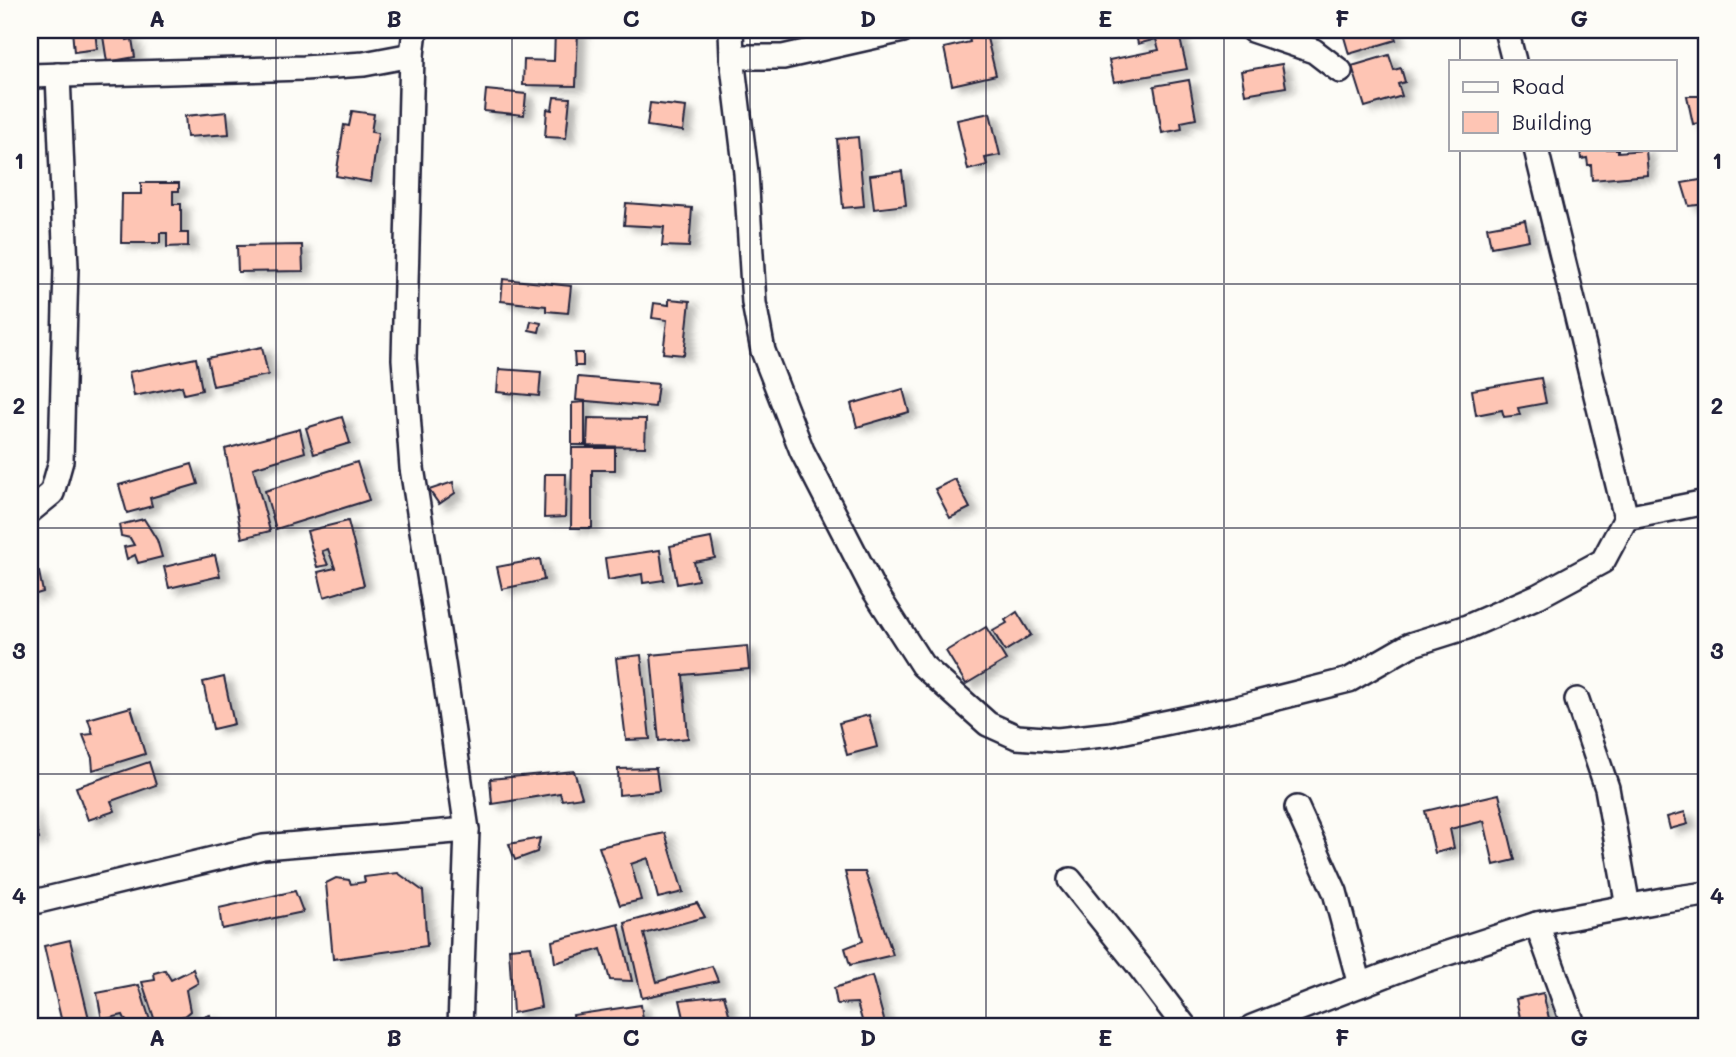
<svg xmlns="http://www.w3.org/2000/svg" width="1736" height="1057" viewBox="0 0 1736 1057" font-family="Mali,sans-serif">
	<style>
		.building { fill: #fec5b4; stroke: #22223b; stroke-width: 2; filter: url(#shadow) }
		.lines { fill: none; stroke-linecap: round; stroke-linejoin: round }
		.minor-casing { stroke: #22223b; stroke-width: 28 }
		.minor { stroke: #fdfcf7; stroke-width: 23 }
		.grid { fill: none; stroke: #22223b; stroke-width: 2; stroke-opacity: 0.55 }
		.neatline { fill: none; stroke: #22223b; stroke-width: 2.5 }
		.grid-label { font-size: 23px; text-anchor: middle; font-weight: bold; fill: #22223b }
	</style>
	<defs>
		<filter id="shadow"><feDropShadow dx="8" dy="4.5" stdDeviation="3.5" flood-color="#0004"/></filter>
	</defs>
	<rect width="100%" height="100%" fill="#fdfcf7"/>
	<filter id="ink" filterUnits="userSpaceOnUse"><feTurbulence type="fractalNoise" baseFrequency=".0143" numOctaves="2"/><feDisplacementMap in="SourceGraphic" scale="14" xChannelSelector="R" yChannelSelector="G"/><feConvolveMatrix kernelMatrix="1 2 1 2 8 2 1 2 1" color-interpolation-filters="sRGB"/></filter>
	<g filter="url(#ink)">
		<g class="building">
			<path d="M72,30H95L97,49L74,52Z"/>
			<path d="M102,30H126L127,40L132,39L135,57L107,62Z"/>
			<path d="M555,30H578L576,86L523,85L524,60L554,61Z"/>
			<path d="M1135,30H1178L1187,69L1114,82L1109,60L1159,50L1156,39L1138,44Z"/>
			<path d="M1342,30H1393L1396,40L1349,54Z"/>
			<path d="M986,34L996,75L952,85L944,48L970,42L969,38Z"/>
			<path d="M1389,55L1394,70L1401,68L1405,82L1398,84L1402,96L1365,107L1352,66Z"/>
			<path d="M1282,64L1286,87L1245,94L1241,71Z"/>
			<path d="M1189,80L1196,119L1181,122L1182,129L1162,133L1154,86Z"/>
			<path d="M486,90L526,94L524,115L484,111Z"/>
			<path d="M1687,96H1703L1706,122L1693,124Z"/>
			<path d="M554,97L570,98L566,138L545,137L547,109L552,110Z"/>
			<path d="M650,103L686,107L683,131L647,126Z"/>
			<path d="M352,111L374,114L371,132L378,133L371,182L336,176L344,125L349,126Z"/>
			<path d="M227,112L229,134L187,137L185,116Z"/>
			<path d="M990,113L1000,155L985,158L987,165L968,170L957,120Z"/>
			<path d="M858,137L864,206L843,208L837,139Z"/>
			<path d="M1580,149H1618V152L1646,150L1648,175L1592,180L1591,165H1588L1587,158L1581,159Z"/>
			<path d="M902,171L906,205L874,209L870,175Z"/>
			<path d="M1706,179V204L1689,206L1682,183Z"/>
			<path d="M141,183H179V191H173V204H181V233H188V246L167,247V233H160V243H121L122,194H141Z"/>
			<path d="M626,203L692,208L689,247L662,246L664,227L624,225Z"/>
			<path d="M1525,220L1529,240L1491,247L1487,227Z"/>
			<path d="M302,245L303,271L238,272L237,246Z"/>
			<path d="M503,279L571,286L568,313L546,311V306L501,301Z"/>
			<path d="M669,299L690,301L684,355L663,353L667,320L652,318L654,303L669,305Z"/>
			<path d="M531,321L541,323L539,332L529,330Z"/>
			<path d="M262,347L268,375L213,386L207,358Z"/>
			<path d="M574,353H583V366H575Z"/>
			<path d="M196,358L202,390L184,394L182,386L134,396L129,372Z"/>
			<path d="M499,369L541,372L539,396L497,392Z"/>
			<path d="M578,377L658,384L655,407L576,400Z"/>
			<path d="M1541,378L1546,403L1518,408L1520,415L1504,417L1502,410L1476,415L1472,390Z"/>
			<path d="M903,389L909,412L857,427L851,404Z"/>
			<path d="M585,402V445H572V403Z"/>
			<path d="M342,417L350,443L314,454L306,428Z"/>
			<path d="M588,418L646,419L645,447L587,446Z"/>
			<path d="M300,429L305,452L253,468L270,531L242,538L225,449Z"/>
			<path d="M572,448H615V470H592V528H571Z"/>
			<path d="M357,462L369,500L276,529L265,491Z"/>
			<path d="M192,464L198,484L150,498L152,506L127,513L119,485Z"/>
			<path d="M545,474H566L565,517L544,518Z"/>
			<path d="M955,479L970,508L950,518L935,489Z"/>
			<path d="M453,482L455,493L439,504L429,490Z"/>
			<path d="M144,519L157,540L162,557L138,563L135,555L127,559L124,547L134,545L130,538L121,536L119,525Z"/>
			<path d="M348,521L364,585L324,597L318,572L335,568L328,549L322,551L328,565L317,567L307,531Z"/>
			<path d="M711,538L715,558L694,562L698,580L677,584L670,546Z"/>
			<path d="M660,550L664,580L643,583L642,574L608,580L605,558Z"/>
			<path d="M215,555L220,576L169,588L164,567Z"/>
			<path d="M540,559L544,580L502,589L497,567Z"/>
			<path d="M39,572L43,592L30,596V574Z"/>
			<path d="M1017,612L1031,635L1005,651L993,631L1007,623L1005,620Z"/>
			<path d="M986,627L1006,660L966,684L946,651Z"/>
			<path d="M747,646L749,669L683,675L688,738L659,741L651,655Z"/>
			<path d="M641,655L650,739L626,740L616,658Z"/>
			<path d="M224,677L234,724L213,729L203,682Z"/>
			<path d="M131,707L145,754L93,770L92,758L83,735L93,734L88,719Z"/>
			<path d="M869,715L877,747L847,755L839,723Z"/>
			<path d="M149,762L156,785L111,801L115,811L88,820L76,787Z"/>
			<path d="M656,768L659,791L619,795L618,769Z"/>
			<path d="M574,771L582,797L562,800L560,793L492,804L490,779Z"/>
			<path d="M1499,794L1515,860L1494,865L1484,821L1450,829L1454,848L1435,853L1425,811Z"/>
			<path d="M30,806L39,839L30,842Z"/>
			<path d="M1685,812L1688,824L1670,829L1667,817Z"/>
			<path d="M665,833L683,892L658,898L648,858L631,864L641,900L620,905L599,847Z"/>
			<path d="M540,838L537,852L515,860L509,844Z"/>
			<path d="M845,872H865L893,955L850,965L845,948L863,941Z"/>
			<path d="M398,873L423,891L427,946L333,959L326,883L336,878L349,880L351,884L365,882L364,877Z"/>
			<path d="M295,891L303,912L222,929L219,908Z"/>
			<path d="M697,903L705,917L644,934L657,982L712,966L718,981L642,998L625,923Z"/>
			<path d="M619,924L632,981L610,980L601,949L555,963L552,941Z"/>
			<path d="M70,940L91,1027H63L44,946Z"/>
			<path d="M531,946L541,1007L513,1013L509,948Z"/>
			<path d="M193,969L198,983L186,990L190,1011L184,1016L172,1020L173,1027H157L142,982L155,980L154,973L165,970L171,980Z"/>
			<path d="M872,976L886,1027H864L857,1003L837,1004L834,988Z"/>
			<path d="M139,985L152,1027H129L123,1015L102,1020L97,993Z"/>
			<path d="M1543,993L1551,1027H1522L1516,999Z"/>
			<path d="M724,995L731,1021L686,1027L680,1000Z"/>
			<path d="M641,1005L644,1027H575L573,1015Z"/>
			<path d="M210,1015L213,1027H177L176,1025Z"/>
		</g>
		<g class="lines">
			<g class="minor-casing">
				<g id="minor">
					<path d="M415,30L412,55L404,359L412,468L443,663L467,830L460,1027"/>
					<path d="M731,30L732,57L746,173L754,303L763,351L802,451L872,587L922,665L988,724L1017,737L1058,740L1111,734L1237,708L1349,680L1410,645L1467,627L1538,596L1603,561L1626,518L1706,502"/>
					<path d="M1252,30L1314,51L1340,71"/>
					<path d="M1506,30L1514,61"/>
					<path d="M732,57H783L903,30"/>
					<path d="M30,76L304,68L364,64L412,55"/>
					<path d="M1536,149L1626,518"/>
					<path d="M30,511L52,493L61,461L66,267L58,75"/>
					<path d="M1577,700L1607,788L1628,907"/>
					<path d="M1297,808L1335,892L1360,985"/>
					<path d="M1070,880L1139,966L1185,1027"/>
					<path d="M30,903L263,847L467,830"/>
					<path d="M1537,924L1574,1027"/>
					<path d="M1252,1027L1417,963L1537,924L1663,900L1706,894"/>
				</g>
			</g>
			<use href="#minor" class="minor"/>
		</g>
	</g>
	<path class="grid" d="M276,30V1027M512,30V1027M750,30V1027M986,30V1027M1224,30V1027M1460,30V61M1460,149V1027M30,284H1706M30,528H1706M30,774H1706"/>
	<rect width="1736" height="1057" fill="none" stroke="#fdfcf7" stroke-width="77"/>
	<rect x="1449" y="60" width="228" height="91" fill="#fdfcf7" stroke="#a5a5ac" stroke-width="2"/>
	<rect x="1463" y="82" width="35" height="10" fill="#fdfcf7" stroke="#a5a5ac" stroke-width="2"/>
	<text x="1512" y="94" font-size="21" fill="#22223b">Road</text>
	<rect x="1463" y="112" width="35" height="21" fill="#fec5b4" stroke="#a5a5ac" stroke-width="2"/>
	<text x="1512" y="130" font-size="21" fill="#22223b">Building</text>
	<rect x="38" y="38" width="1660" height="980" class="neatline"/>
	<g class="grid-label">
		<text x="157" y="27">A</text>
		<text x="394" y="27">B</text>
		<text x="631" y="27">C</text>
		<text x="868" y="27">D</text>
		<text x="1105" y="27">E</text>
		<text x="1342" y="27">F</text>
		<text x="1579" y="27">G</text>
		<text x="19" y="169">1</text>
		<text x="1717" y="169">1</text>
		<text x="19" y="414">2</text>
		<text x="1717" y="414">2</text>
		<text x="19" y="659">3</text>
		<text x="1717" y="659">3</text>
		<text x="19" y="904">4</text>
		<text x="1717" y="904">4</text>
		<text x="157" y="1046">A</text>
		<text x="394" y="1046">B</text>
		<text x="631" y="1046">C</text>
		<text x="868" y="1046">D</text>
		<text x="1105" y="1046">E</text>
		<text x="1342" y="1046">F</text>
		<text x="1579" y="1046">G</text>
	</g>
</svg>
